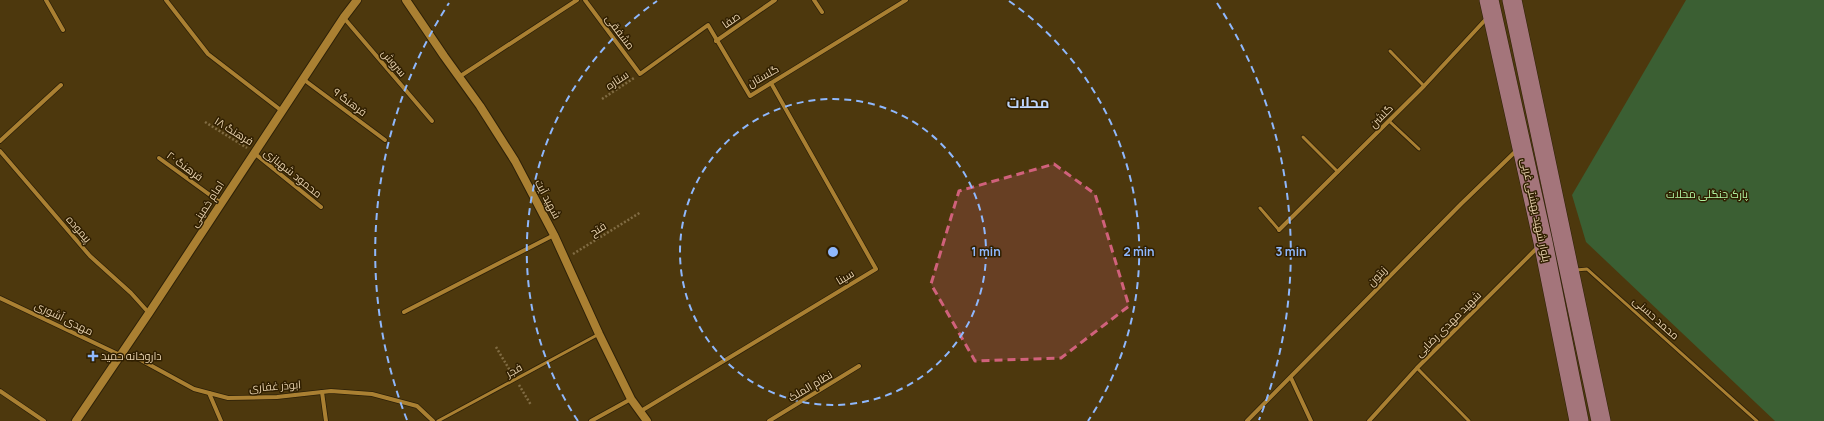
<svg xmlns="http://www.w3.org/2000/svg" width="1824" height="421" viewBox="0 0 1824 421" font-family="Manrope,Cairo,sans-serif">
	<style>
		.green { fill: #3b5f33 }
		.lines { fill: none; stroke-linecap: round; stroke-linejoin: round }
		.lane-casing { stroke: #2d2008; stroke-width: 4.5 }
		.street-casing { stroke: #2d2008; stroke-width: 5.5 }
		.secondary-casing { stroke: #2d2008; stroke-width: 10 }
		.primary-casing { stroke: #2d2008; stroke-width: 20 }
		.path { stroke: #816c43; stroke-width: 2.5; stroke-dasharray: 2 2; stroke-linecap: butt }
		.lane { stroke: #aa8032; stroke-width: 3 }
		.street { stroke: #aa8032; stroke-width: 4 }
		.secondary { stroke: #aa8032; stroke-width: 8 }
		.primary { stroke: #a4757b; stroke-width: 19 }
		.marked { fill: #d0617b; fill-opacity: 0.2; stroke: #d0617b; stroke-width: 3; stroke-dasharray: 8 5; stroke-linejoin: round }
		.ring { fill: none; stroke: #8fb8fd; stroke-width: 2; stroke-dasharray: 7 5 }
		.poi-dot { fill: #8fb8fd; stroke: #301f00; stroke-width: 1.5 }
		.labels { text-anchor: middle; stroke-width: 3; stroke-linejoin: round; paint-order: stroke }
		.street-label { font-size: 11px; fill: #e5cfab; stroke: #301f00 }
		.park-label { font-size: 11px; fill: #b0f5a1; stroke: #301f00 }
		.poi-label { font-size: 11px; fill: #e5cfab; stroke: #301f00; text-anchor: start }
		.district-label { font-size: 15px; font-weight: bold; fill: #bed6fd; stroke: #301f00 }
		.centre { fill: #8fb8fd; stroke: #301f00; stroke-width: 2 }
		.ring-label { font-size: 12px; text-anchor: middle; font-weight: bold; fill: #8fb8fd; stroke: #301f00; stroke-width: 3; stroke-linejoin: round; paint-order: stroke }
	</style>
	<rect width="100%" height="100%" fill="#4d380d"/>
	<path class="green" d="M1686,0H1824V421H1775L1586,242L1572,195Z"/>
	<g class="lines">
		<g class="lane-casing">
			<g id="lane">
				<path d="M1390,51L1424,86"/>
				<path d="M1389,121L1419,149"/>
				<path d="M1303,137L1338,172"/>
				<path d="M1260,208L1279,230"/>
				<path d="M1576,270L1587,269L1757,421"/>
				<path d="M1417,368L1469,421"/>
				<path d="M438,421L599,334"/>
			</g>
		</g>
		<g class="street-casing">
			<g id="street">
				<path d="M46,0L63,30"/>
				<path d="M166,0L208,54L282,111"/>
				<path d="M585,0L640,74L708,25L750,96L906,0"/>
				<path d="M814,0L822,12"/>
				<path d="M344,18L432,121"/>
				<path d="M716,41L775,0"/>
				<path d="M459,77L577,0"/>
				<path d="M303,79L385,140"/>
				<path d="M0,141L61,85"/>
				<path d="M0,151L90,256L131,293L149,313"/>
				<path d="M254,153L321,207"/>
				<path d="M159,158L221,203"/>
				<path d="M1279,230L1424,86L1487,18"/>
				<path d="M0,298L120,355L139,359L194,389L228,398L277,397L331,391L372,394L417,406L433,421"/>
				<path d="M404,312L554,235"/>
				<path d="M1291,378L1311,421"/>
				<path d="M0,391L44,421"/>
				<path d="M322,392L326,421"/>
				<path d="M209,393L221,421"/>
				<path d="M641,411L876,269L771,83"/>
				<path d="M591,421L631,399"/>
				<path d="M769,421L859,366"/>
				<path d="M1247,421L1461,204L1517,150"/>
				<path d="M1369,421L1417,368L1538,247"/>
			</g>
		</g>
		<g class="secondary-casing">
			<g id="secondary">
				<path d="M406,0L444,56L480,106L515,161L554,235L599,334L631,399L647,421"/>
				<path d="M76,421L149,313L344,17L357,0"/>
			</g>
		</g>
		<g class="primary-casing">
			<g id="primary">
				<path d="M1489,0L1543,242L1579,421"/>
				<path d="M1512,0L1601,421"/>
			</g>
		</g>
		<g class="path">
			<path d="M602,99L634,78"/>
			<path d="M205,122L247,148"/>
			<path d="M573,254L641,212"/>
			<path d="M496,347L512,374"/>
			<path d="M519,385L531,405"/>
		</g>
		<use href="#lane" class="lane"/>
		<use href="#street" class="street"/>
		<use href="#secondary" class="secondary"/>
		<use href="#primary" class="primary"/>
	</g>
	<path class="marked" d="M1054,164L1095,194L1129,306L1061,358L975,361L931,284L959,191Z"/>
	<g class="ring">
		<circle cx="833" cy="252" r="153"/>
		<path d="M578 421A306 306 0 0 1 657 1M1009 1A306 306 0 0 1 1088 421"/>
		<path d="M407 420A458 458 0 0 1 449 3M1217 3A458 458 0 0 1 1259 420"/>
	</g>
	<path class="poi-dot" d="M91 350h4v4h4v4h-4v4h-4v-4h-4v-4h4z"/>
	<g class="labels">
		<g class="street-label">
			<text transform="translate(731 20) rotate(-35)" y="4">صفا</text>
			<text transform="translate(620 32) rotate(53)" y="4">مشفقی</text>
			<text transform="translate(394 63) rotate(50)" y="4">سروش</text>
			<text transform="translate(763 76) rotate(-29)" y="4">گلستان</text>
			<text transform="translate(617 80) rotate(-33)" y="4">ستاره</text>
			<text transform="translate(350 102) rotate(37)" y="4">فرهنگ ۹</text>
			<text transform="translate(1381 116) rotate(-45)" y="4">گلشن</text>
			<text transform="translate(234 131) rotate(32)" y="4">فرهنگ ۱۸</text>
			<text transform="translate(185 166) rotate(36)" y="4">فرهنگ ۲۰</text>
			<text transform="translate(293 173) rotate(39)" y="4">محمود شهبازی</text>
			<text transform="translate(548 199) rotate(62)" y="4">شهید آیت</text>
			<text transform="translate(207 204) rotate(-57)" y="4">امام خمینی</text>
			<text transform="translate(1536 210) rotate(78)" y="4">بلوار شهید بهشتی غربی</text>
			<text transform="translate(79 229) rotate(49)" y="4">پیموده</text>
			<text transform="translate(598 229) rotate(-32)" y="4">فتح</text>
			<text transform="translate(1377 276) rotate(-46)" y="4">زیتون</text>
			<text transform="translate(845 277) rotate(-31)" y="4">سینا</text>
			<text transform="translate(64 318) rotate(26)" y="4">مهدی آشوری</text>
			<text transform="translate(1656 318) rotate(42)" y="4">محمد حسنی</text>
			<text transform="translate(1448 324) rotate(-45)" y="4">شهید مهدی رضایی</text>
			<text transform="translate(514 370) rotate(-28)" y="4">فجر</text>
			<text transform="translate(275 386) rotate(-4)" y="4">ابوذر غفاری</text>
			<text transform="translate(810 386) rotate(-31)" y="4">نظام الملک</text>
		</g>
		<g class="park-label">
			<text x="1707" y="198">پارک جنگلی محلات</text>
		</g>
		<g class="poi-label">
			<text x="101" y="360">داروخانه حمید</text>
		</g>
		<g class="district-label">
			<text x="1028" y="108">محلات</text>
		</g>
	</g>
	<circle cx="833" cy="252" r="6" class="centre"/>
	<g class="ring-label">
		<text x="986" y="256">1 min</text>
		<text x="1139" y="256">2 min</text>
		<text x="1291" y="256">3 min</text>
	</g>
</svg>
